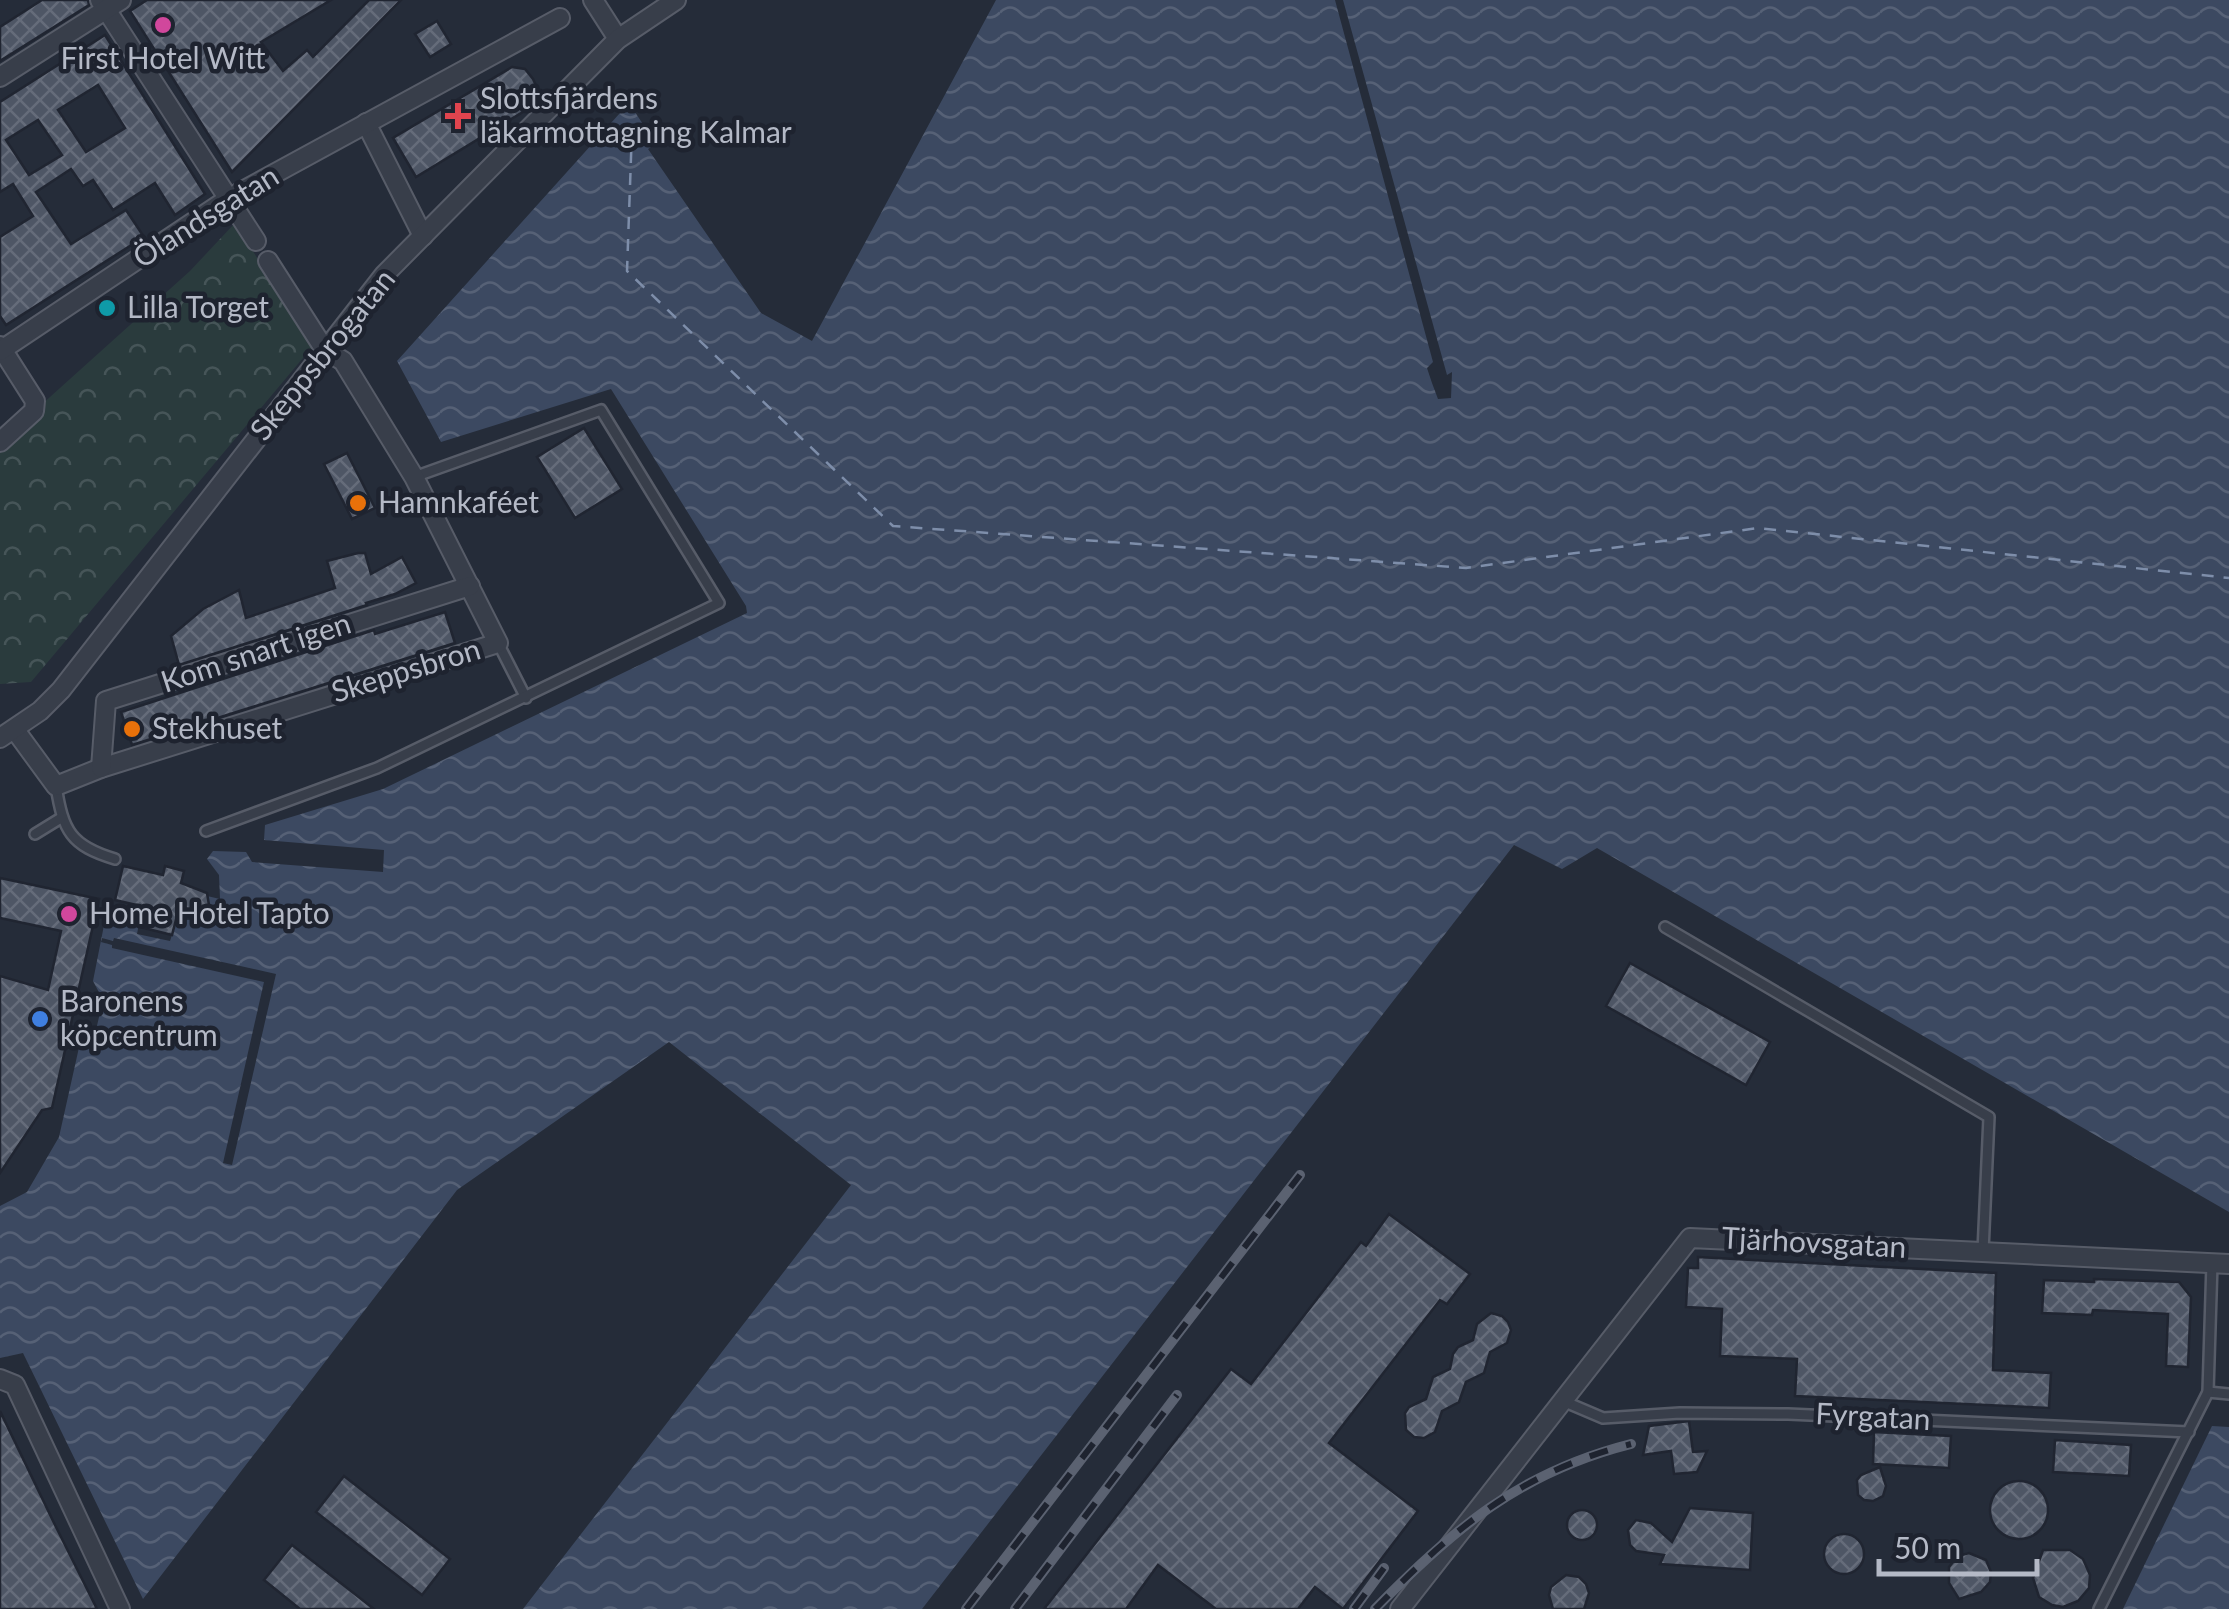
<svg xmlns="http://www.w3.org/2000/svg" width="2229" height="1609" viewBox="0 0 2229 1609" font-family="Lato,sans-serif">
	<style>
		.forest { fill: url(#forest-crowns) }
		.water { fill: url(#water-waves) }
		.pier { fill: #252c39 }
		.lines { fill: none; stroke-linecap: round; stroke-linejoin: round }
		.ferry { stroke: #7e8eaa; stroke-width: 2.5; stroke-dasharray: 12 10; stroke-linecap: butt }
		.building { fill: url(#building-cross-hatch); stroke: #202531; stroke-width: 2.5; fill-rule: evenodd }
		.lane-casing { stroke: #575c68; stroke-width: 14 }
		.street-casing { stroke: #575c68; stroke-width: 22 }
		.lane { stroke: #383e4a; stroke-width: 9 }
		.street { stroke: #383e4a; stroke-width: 18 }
		.rail-casing { stroke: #5b6271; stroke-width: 10 }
		.rail { stroke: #1e232f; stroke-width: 6; stroke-dasharray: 19; stroke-linecap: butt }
		.hotel-dot { fill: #d1479c; stroke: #1e232f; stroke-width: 4 }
		.health-dot { fill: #e0444e; stroke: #1e232f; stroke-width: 4 }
		.culture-dot { fill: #0f9aa8; stroke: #1e232f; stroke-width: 4 }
		.food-dot { fill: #e8710a; stroke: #1e232f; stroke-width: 4 }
		.shop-dot { fill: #3f7fe0; stroke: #1e232f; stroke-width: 4 }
		.labels { text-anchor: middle; stroke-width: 9; stroke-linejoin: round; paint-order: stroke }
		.poi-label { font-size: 30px; fill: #b4b9c6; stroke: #1e232f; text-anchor: start }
		.street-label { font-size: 30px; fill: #b4b9c6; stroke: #1e232f }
	</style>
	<defs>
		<pattern id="forest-crowns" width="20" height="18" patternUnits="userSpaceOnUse" patternTransform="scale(2.5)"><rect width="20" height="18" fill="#2a3b3d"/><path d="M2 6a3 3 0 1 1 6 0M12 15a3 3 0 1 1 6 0" fill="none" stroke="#465558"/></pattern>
		<pattern id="water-waves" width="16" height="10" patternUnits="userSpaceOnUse" patternTransform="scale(2.5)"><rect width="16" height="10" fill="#3c4961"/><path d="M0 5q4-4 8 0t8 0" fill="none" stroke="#566176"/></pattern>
		<pattern id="building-cross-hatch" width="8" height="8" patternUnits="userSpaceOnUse" patternTransform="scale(2.5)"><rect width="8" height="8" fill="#4e5665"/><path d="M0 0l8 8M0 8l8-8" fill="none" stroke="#656c7a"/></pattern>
	</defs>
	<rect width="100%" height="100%" fill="#252c39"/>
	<path class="forest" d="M235,223L313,346L31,682L0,684V442L190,271Z"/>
	<g class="water">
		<path d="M996,0H2229V1212L1597,848L1562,869L1514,845L922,1609H523L851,1185L669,1042L457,1190L143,1599L23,1353L0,1358V1206L27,1192L59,1137L80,1043L96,1030L103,1000L93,981L108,905L141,913L137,934L170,941L177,920H200L207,896L220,899L219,875L207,859L213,851L246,852L252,862L383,872L384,850L264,840L265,825L383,789L747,613L746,606L611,389L441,442L397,361L629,103L656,144L648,149L761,313L812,341Z"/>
		<path d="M2212,1426L2229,1427V1609H2123Z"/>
	</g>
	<g class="pier">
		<path d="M1335,0H1343L1447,375L1452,372L1451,398L1438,399L1432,383L1427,368L1433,362Z"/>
		<path d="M102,938L113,941L114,938L276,974L232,1165L223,1163L264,982L112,948V945L101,942Z"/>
	</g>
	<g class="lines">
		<path class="ferry" d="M632,129L627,271L893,526L1466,568L1758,528L2229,578"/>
	</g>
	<g class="building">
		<path d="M42,0H88L89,5L0,61V27Z"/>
		<path d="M147,0H331L261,42L283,71L307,50L313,57L369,0H401L232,172L130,11Z"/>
		<path d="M437,21L451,44L430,57L415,34Z"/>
		<path d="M105,35L205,194L175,215L155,183L113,210L93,180L83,186L71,169L36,192L71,244L126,210L144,237L6,325L0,316V237L33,216L13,184L0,192V102ZM98,85L125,128L86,152L58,110ZM38,120L62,155L29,175L6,140Z"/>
		<path d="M512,67L525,69L533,79L538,90L536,104L416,177L393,138Z"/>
		<path d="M584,428L622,489L575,518L537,457Z"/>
		<path d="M347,453L375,508L352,519L324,464Z"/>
		<path d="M358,553H365L371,574L402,557L416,583L395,594L366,603L367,605L179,665L171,636L203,609L239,590L246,618L335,588L327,561Z"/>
		<path d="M445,612L455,643L132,745L121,712L374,630L375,634Z"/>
		<path d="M123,866L163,875L165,866L184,871L181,883L207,893L209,905L201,915L178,912L172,935L140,927L145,907L115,900Z"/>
		<path d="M0,878L99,899L52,1108L42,1110L0,1173V976L48,990L61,931L0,918Z"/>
		<path d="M1630,963L1770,1042L1746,1085L1606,1006Z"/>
		<path d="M1389,1214L1470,1274L1447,1304L1440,1300L1329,1443L1418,1511L1343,1609L1315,1587L1298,1609H1216L1158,1565L1126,1609H1044L1231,1369L1251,1384L1361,1242L1366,1246Z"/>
		<path d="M1698,1257L1996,1273L1993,1370L2051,1373L2049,1408L1795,1396L1797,1359L1720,1356L1722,1309L1686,1307L1688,1268H1698Z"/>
		<path d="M2094,1279L2179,1282L2191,1297L2188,1367L2166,1366L2168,1314L2093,1310L2092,1315L2042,1313L2044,1280L2094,1282Z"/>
		<path d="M1491,1313L1502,1316L1508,1322L1511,1330L1507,1343L1490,1352L1484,1373L1466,1382L1459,1402L1442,1411L1435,1432L1424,1438L1414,1437L1406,1430L1405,1413L1409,1407L1426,1399L1433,1377L1450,1369L1453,1354L1458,1347L1473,1340L1477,1324Z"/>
		<path d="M0,1411L55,1525L97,1609H0Z"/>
		<path d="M1689,1421L1693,1452L1707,1451L1697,1472L1674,1474L1671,1451L1643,1455L1649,1426Z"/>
		<path d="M1874,1432L1951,1436L1949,1468L1873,1464Z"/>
		<path d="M2055,1440L2131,1445L2129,1476L2053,1472Z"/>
		<path d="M1880,1467L1886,1486L1883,1496L1873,1501L1864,1500L1858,1495L1857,1480L1861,1475Z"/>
		<path d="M344,1476L450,1559L422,1595L316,1512Z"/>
		<circle cx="2019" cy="1510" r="29"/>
		<path d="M1690,1508L1753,1513L1750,1570L1660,1564L1664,1555L1636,1551L1630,1545L1628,1530L1636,1520L1651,1523L1672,1542Z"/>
		<circle cx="1582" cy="1525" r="15"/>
		<circle cx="1844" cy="1554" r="20"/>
		<path d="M292,1545L374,1609H300L264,1580Z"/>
		<path d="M2043,1550H2070L2083,1559L2090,1575L2089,1588L2078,1601L2063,1607L2052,1605L2039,1597L2033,1578Z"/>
		<path d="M1969,1553L1986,1560L1991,1572L1990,1582L1981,1592L1959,1599L1949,1583V1567L1958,1556Z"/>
		<path d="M1566,1575L1579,1577L1586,1584L1589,1593L1584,1609H1553L1549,1595L1551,1587Z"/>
	</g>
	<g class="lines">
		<g class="lane-casing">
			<g id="lane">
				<path d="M498,643L526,698"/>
				<path d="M56,786C63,831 71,846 115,859"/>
				<path d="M206,831L377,768L719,603L601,410L414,477"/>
				<path d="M35,834L61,818"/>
				<path d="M1665,927L1989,1117L1983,1251"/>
				<path d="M2208,1392L2229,1394"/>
				<path d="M1563,1401L1603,1418L1680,1413L1788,1414L2189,1432"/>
				<path d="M2099,1609L2208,1392L2212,1263"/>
			</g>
		</g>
		<g class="street-casing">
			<g id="street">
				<path d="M100,0L256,241"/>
				<path d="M593,0L618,39"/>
				<path d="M0,77L121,0"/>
				<path d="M366,123L423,236"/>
				<path d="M0,346L35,401L34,411L0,442"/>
				<path d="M0,351L228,199L560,18"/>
				<path d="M15,730L56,786L101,768L498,643L414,477L343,361L325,350L268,261"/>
				<path d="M0,738L40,711L61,690L384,275L618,39L676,0"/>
				<path d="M101,768L106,701L470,586"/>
				<path d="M0,1379L15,1385L120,1609"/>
				<path d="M1400,1609L1690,1238L2229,1264"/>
			</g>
		</g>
		<use href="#lane" class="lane"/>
		<use href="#street" class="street"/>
		<g class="rail-casing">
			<g id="rail">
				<path d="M966,1609L1300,1175"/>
				<path d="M1015,1609L1177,1395"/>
				<path d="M1354,1609L1384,1568"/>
				<path d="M1375,1609C1453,1529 1520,1472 1631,1444"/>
			</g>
		</g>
		<use href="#rail" class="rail"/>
	</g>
	<g class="hotel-dot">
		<circle cx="163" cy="25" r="10"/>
		<circle cx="69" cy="914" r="10"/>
	</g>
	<path class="health-dot" d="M453 101h10v10h10v10h-10v10h-10v-10h-10v-10h10z"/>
	<circle class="culture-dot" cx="107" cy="308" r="10"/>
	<g class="food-dot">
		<circle cx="358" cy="503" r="10"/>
		<circle cx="132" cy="729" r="10"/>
	</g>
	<circle class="shop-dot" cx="40" cy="1019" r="10"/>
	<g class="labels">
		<g class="poi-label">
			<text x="163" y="69" text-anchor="middle">First Hotel Witt</text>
			<text x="480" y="109">Slottsfjärdens<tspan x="480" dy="34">läkarmottagning Kalmar</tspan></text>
			<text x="127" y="318">Lilla Torget</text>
			<text x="378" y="513">Hamnkaféet</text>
			<text x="152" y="739">Stekhuset</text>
			<text x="89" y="924">Home Hotel Tapto</text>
			<text x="60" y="1012">Baronens<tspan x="60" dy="34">köpcentrum</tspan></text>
		</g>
		<g class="street-label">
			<text transform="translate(206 217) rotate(-32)" y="10">Ölandsgatan</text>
			<text transform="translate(323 355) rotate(-51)" y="10">Skeppsbrogatan</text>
			<text transform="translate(256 653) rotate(-18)" y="10">Kom snart igen</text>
			<text transform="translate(406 671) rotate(-17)" y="10">Skeppsbron</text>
			<text transform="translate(1814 1243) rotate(3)" y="10">Tjärhovsgatan</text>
			<text transform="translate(1873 1417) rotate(3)" y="10">Fyrgatan</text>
		</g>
	</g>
	<path d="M1879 1559v15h158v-15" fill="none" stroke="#b4b9c6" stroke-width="5"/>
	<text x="1894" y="1559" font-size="30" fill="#b4b9c6" stroke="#1e232f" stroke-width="8" paint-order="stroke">50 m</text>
</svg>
